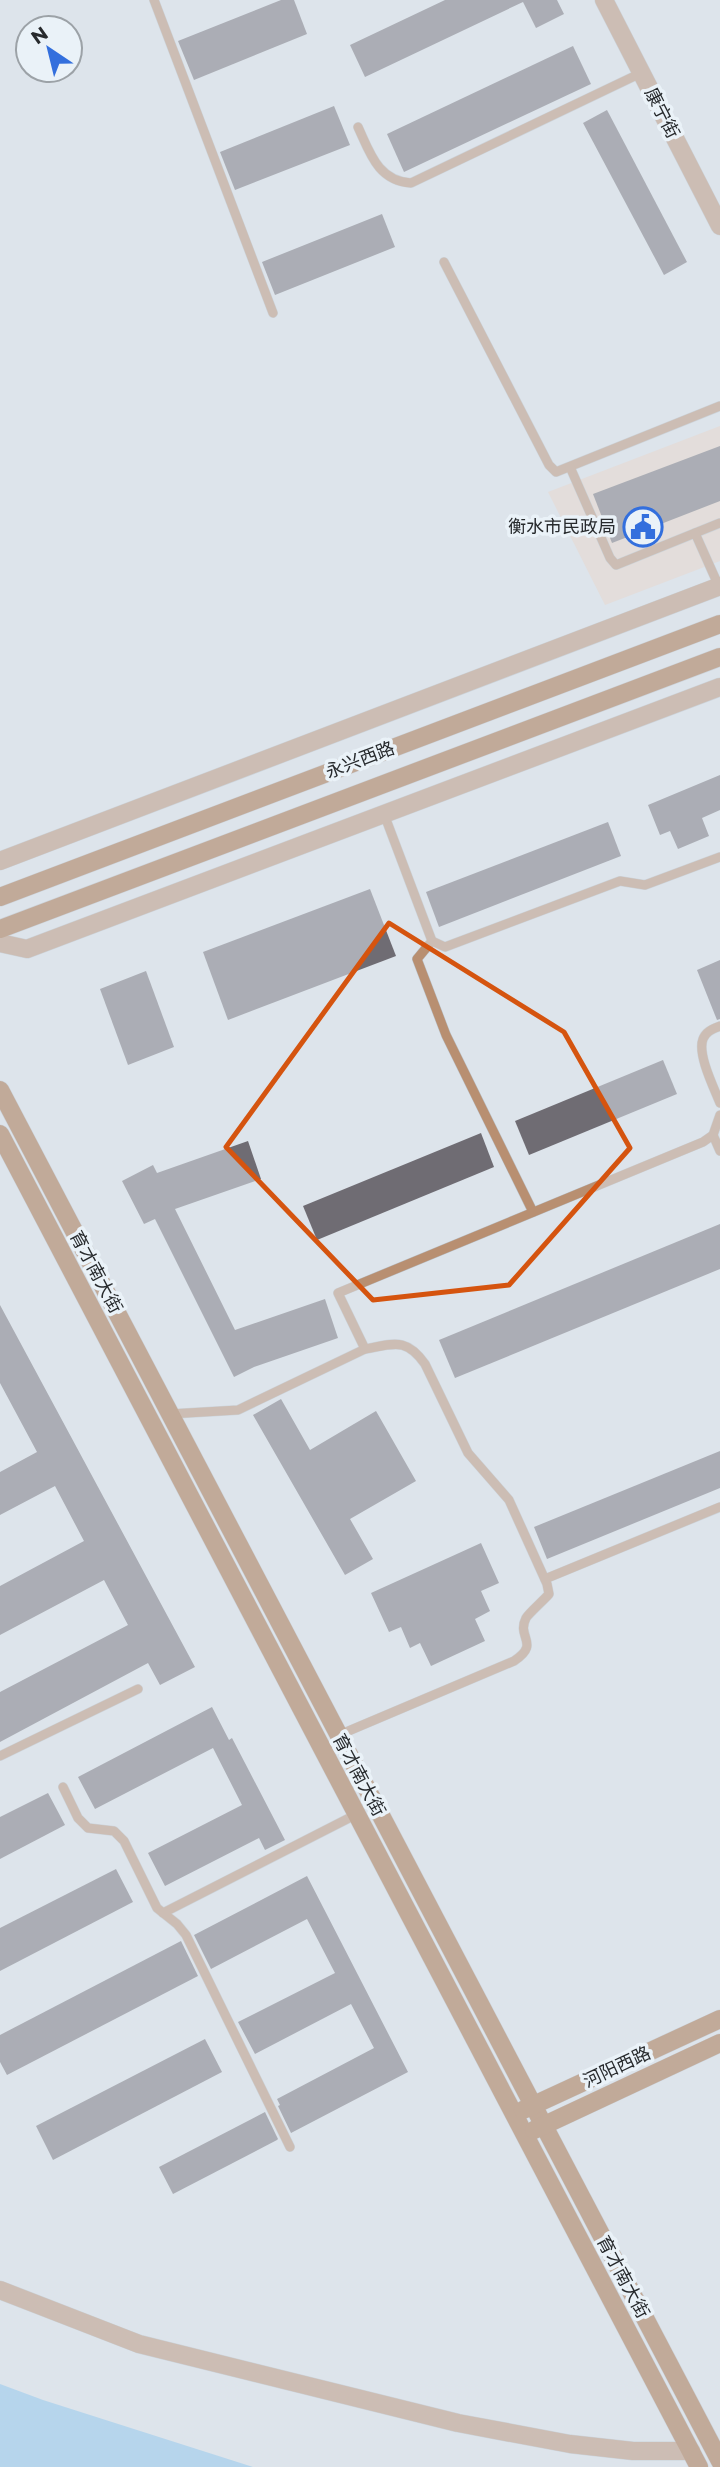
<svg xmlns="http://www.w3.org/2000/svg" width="720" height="2467" viewBox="0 0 720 2467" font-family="Montserrat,'Noto Sans SC',sans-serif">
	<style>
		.commercial { fill: #ead5c7 }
		.water { fill: #88c4ed }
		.building { fill: #6f6c73 }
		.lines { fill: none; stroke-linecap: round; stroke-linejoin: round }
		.service-casing { stroke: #b9bfc5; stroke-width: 10 }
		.minor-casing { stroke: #b9bfc5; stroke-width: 19 }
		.tertiary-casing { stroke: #b9bfc5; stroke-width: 19 }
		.secondary-casing { stroke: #b9bfc5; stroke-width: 19 }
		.service { stroke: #b88f71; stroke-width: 9 }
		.minor { stroke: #b88f71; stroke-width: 18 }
		.tertiary { stroke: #b88f71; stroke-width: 18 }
		.secondary { stroke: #a06436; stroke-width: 18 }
		.marked { fill: none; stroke: #d5540f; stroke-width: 5; stroke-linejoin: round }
		.labels { text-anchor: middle; stroke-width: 7; stroke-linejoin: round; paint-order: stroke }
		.street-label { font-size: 18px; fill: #272a2d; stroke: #eaf2f8 }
		.poi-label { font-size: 18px; fill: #272a2d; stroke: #eaf2f8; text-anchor: end }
	</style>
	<rect width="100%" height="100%" fill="#dde4eb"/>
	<path class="commercial" d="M720,426V561L605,605L548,492Z"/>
	<path class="water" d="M0,2384L43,2400L253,2467H0Z"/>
	<g class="building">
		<path d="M281,0H294L307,34L194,80L178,41Z"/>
		<path d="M445,0H557L564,14L536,28L523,2L365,77L350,45Z"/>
		<path d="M573,46L591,84L404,172L387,134Z"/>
		<path d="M334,106L350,145L235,190L220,152Z"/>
		<path d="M607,110L687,262L664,275L583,123Z"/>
		<path d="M382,214L395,247L275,295L262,262Z"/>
		<path d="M720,446V501L612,543L593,494Z"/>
		<path d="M720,775V810L702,818L709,836L678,849L670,831L660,835L648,805Z"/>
		<path d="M608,822L621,856L439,927L426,892Z"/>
		<path d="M370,889L396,956L228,1020L203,952Z"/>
		<path d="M720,960V1019L717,1020L697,970Z"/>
		<path d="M146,971L174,1047L128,1065L100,989Z"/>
		<path d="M663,1060L677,1094L529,1155L515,1121Z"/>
		<path d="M481,1133L494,1167L317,1240L303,1206Z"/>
		<path d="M248,1141L261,1179L175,1209L235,1330L325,1299L338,1338L254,1367L234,1377L155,1219L144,1224L122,1181L153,1165L157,1173Z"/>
		<path d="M720,1224V1269L455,1378L439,1340Z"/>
		<path d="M0,1305L195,1667L160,1685L148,1663L0,1742V1692L128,1625L104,1580L0,1635V1586L84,1541L55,1486L0,1515V1472L37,1452L0,1383Z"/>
		<path d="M281,1399L310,1450L376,1411L416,1481L350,1519L373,1559L345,1575L253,1415Z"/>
		<path d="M720,1451V1488L547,1559L534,1527Z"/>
		<path d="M481,1543L499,1583L481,1591L490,1611L475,1619L485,1641L431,1666L420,1643L410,1648L401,1627L389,1632L371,1593Z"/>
		<path d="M212,1707L229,1740L232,1738L285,1840L265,1850L259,1838L165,1886L148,1853L242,1805L213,1748L95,1809L78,1777Z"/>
		<path d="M48,1793L65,1825L0,1859V1817Z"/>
		<path d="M116,1869L133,1902L0,1971V1928Z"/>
		<path d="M307,1876L408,2072L291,2133L278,2106L280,2105L277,2099L374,2048L351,2004L255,2054L238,2022L335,1973L307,1919L211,1969L194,1935Z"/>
		<path d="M181,1941L198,1976L7,2075L0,2062V2035Z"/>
		<path d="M205,2039L222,2072L53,2160L36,2126Z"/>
		<path d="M265,2112L278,2139L277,2140L173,2194L159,2167Z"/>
	</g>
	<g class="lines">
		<g class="service-casing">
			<g id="service">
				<path d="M154,0L273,313"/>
				<path d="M358,127C370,153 378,181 411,183L641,73"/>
				<path d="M444,262L549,465L556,472L720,406"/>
				<path d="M570,467L610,558L616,565L720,523"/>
				<path d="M695,533L720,589"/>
				<path d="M384,814L432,941L417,959L446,1035L533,1212"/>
				<path d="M432,941L445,947L620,881L645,885L720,857"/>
				<path d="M720,1026C713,1029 706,1031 703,1039C697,1054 714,1088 720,1103"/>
				<path d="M713,1135L720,1151"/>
				<path d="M170,1414L238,1410L365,1349L338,1293L703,1142L713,1135L720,1115"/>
				<path d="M545,1579L720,1507"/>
				<path d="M339,1735L514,1661C541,1643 516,1638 526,1618C529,1613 544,1600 549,1594L547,1584L509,1500L468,1453L425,1364C406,1337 394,1344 365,1349"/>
				<path d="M0,1756L138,1689"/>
				<path d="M63,1787L78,1818L88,1828L114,1831L124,1841L157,1908L177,1924L186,1935L290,2147"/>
				<path d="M163,1913L357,1814"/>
			</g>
		</g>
		<g class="minor-casing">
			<g id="minor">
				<path d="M0,861L720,586"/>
				<path d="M0,943L27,949L720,687"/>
				<path d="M0,2290L139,2344L458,2423L570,2444L633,2451H691"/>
			</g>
		</g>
		<g class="tertiary-casing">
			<path id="tertiary" d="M604,0L720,226"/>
		</g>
		<g class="secondary-casing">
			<g id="secondary">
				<path d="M0,897L720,624"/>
				<path d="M0,929L720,657"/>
				<path d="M0,1090L720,2461"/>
				<path d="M0,1134L699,2467"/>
				<path d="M523,2110L720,2019"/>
				<path d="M534,2130L720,2043"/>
			</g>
		</g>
		<use href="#service" class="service"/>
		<use href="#minor" class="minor"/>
		<use href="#tertiary" class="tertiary"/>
		<use href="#secondary" class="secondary"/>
	</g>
	<path d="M0 0H720V2467H0ZM389,923L564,1032L630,1148L509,1285L373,1300L226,1147Z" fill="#dde4eb" fill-opacity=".55" fill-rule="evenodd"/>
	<path class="marked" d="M389,923L564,1032L630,1148L509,1285L373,1300L226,1147Z"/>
	<defs>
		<g id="civic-ring" transform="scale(2.0125)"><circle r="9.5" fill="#eaf2f8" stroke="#336fdd" stroke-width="1.5"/><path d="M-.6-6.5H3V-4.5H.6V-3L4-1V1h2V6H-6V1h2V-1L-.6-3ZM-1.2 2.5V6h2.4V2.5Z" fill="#336fdd"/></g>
	</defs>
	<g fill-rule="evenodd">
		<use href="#civic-ring" x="643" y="527"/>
	</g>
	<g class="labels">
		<g class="street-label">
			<text transform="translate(662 113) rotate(63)" y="6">康宁街</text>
			<text transform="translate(360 760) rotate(-21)" y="6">永兴西路</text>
			<text transform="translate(96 1272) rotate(62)" y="6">育才南大街</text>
			<text transform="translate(359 1775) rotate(62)" y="6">育才南大街</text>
			<text transform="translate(617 2067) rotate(-25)" y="6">河阳西路</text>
			<text transform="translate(623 2277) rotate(62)" y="6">育才南大街</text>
		</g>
		<g class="poi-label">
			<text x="616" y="533">衡水市民政局</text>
		</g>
	</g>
	<g transform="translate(49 49) rotate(325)"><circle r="33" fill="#eaf2f8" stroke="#9ca2a7" stroke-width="2"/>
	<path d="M0-5L12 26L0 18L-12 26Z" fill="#336fdd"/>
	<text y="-10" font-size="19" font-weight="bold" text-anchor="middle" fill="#272a2d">N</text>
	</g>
</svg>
